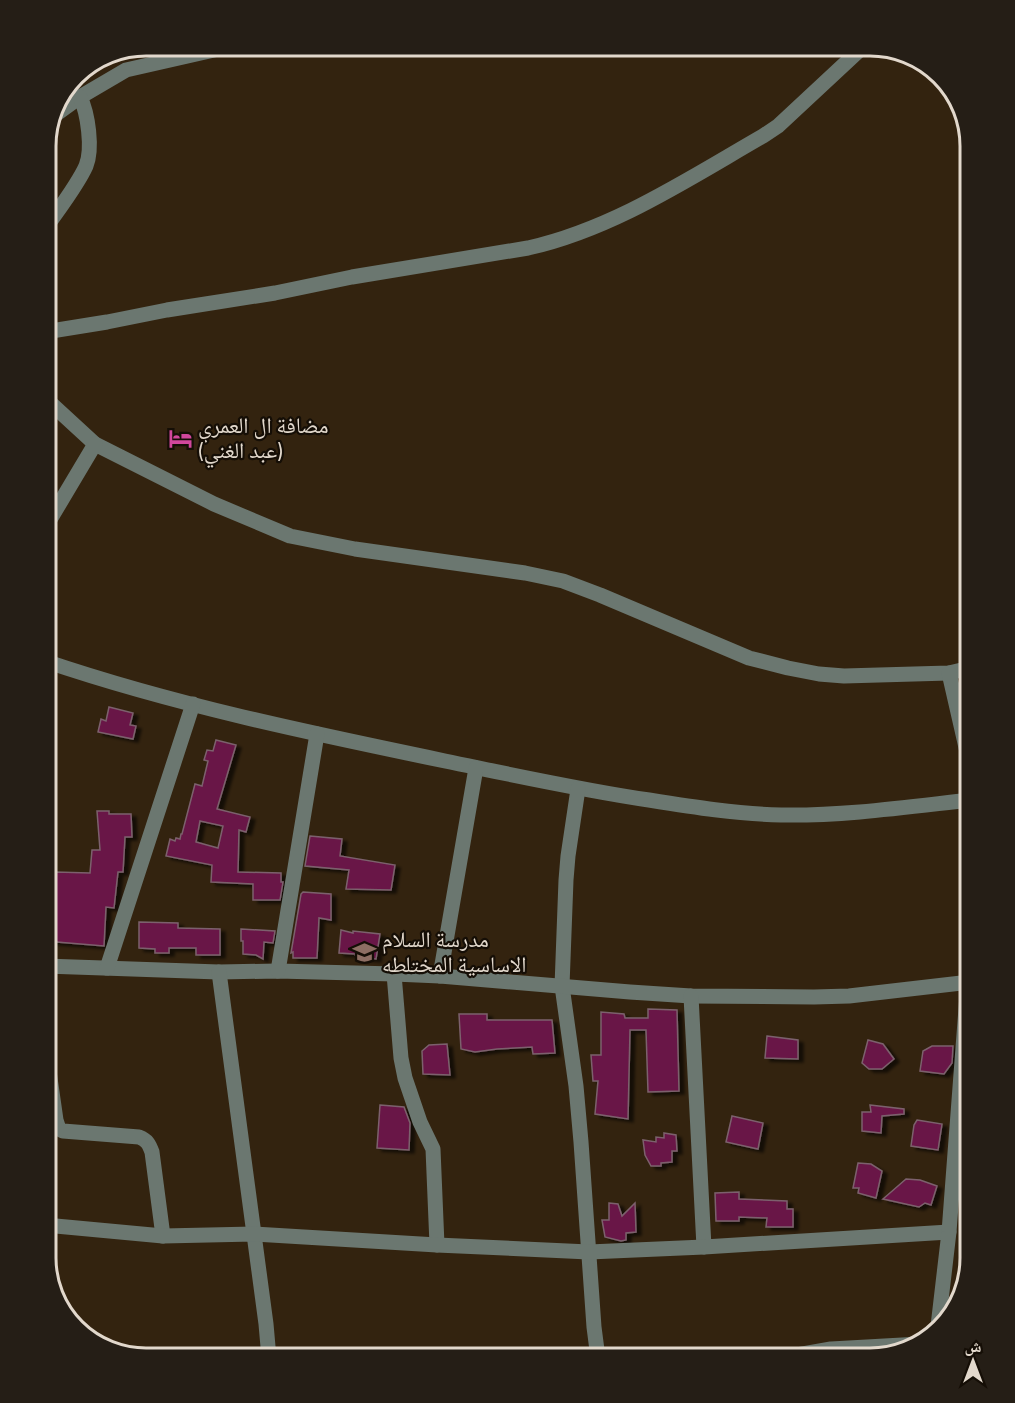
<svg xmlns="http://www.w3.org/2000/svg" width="1015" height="1403" viewBox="0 0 1015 1403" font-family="'Titillium Web','Noto Naskh Arabic',sans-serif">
  <defs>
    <filter id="shadow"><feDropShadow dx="5" dy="3" stdDeviation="1.5" flood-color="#0009"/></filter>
  </defs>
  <rect width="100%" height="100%" fill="#33230f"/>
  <g fill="#691646" stroke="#7c616d" stroke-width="1.5" fill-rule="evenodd" filter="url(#shadow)">
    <path d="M109,707L133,713L130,725L136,726L133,739L98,732L101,719L106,721Z"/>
    <path d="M216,740L236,745L217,809L250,817L246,832L239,830L238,872L281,873V882H283L280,900H253V884L211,882L212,865L166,856L170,839L175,841L176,838L180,839L181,834H182L195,784L202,786L208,761L204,760L207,750L213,751ZM200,821L223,826L218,848L196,842Z"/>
    <path d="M97,811H109V814H131L132,837H125L123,872H118L114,908L106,907L104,946L45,941V915H54L55,872L90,873L92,850H100Z"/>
    <path d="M310,836L342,839L340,856L395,865L391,890L346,889L349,870L305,866Z"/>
    <path d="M303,892L331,894V920L319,918L317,958H293V952L291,953L301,894Z"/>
    <path d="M139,922L178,923V928L220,929V955H196V948H169V953H155V949L139,948Z"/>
    <path d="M241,929L275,931L273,943L264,942L263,959L256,955L243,954V941H241Z"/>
    <path d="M341,930L353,933V931L380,934L376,959L356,957L355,954L339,953Z"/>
    <path d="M648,1009L677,1010L679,1091L648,1092L646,1030H630L628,1119L595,1114L598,1081H593L591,1055H601V1012L624,1014L625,1018H648Z"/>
    <path d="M459,1014H487V1020H552L555,1053L533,1054L532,1047L497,1049L475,1052L461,1049Z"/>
    <path d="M767,1036L798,1040V1059L765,1058Z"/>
    <path d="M868,1040L883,1044L894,1059L882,1069H869L862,1063Z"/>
    <path d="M447,1044L450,1075L423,1074L422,1051L429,1045Z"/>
    <path d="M932,1046H953L952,1063L944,1074L920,1071L923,1051Z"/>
    <path d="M380,1105L404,1107L410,1123L409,1150L377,1148Z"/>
    <path d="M870,1105L904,1109V1114L882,1116L881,1133L862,1131V1112H871Z"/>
    <path d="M732,1116L763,1123L758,1149L726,1142Z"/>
    <path d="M917,1120L942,1124L938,1150L911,1146L914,1125Z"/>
    <path d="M664,1133L676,1135L677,1151H672V1162L661,1163V1166H651L645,1155L643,1140L656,1142V1137L664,1138Z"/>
    <path d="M858,1163L871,1164L882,1171L876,1198L858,1193L859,1188H853Z"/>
    <path d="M906,1179L920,1180L937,1186L931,1205L925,1203L919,1207L883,1199Z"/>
    <path d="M739,1192V1199L787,1201V1209H793V1227H766L767,1218L739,1217V1221H716L715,1193Z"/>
    <path d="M609,1203L618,1204L622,1216L635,1203L636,1232L626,1233V1240L621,1241L605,1237L602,1220H609Z"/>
  </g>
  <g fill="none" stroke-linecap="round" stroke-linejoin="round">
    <g stroke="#6b7770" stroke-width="15">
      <path d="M51,118L80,97L126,70L236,45"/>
      <path d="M45,229C58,210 77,186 86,166C93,149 88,113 80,97"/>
      <path d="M45,332L107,322L167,310L275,293L352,277L528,248C613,229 688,179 763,136L778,126L865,45"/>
      <path d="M45,398L95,444L214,504L290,536L355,549L525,573L563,581L600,595L749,658L788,668L819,674L844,676L949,673L970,668"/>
      <path d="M45,528L95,444"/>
      <path d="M45,661C175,705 310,733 445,761C513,775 581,790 649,800C693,807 737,814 781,815C844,816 907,807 970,800"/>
      <path d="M949,673L970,765"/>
      <path d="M578,789L568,856L566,880L562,986L576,1086L581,1142L594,1327L598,1358"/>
      <path d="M45,966L219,972L278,971L394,974L440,976L630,992L691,996L814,997L849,996L970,982"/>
      <path d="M107,968L193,704"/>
      <path d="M278,971L317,734"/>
      <path d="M219,972L266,1324L269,1358"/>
      <path d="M394,974L401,1058L405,1078L420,1122L433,1149L437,1245"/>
      <path d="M440,976L476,768"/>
      <path d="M691,996L704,1247"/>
      <path d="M45,1043L56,1120L59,1129L63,1131L139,1137C147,1140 149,1144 152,1152L163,1236"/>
      <path d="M45,1225L163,1236L254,1234L437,1245L589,1252L704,1247L949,1232"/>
      <path d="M938,1326L949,1232L968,982"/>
      <path d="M780,1358L831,1349L920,1344"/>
    </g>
  </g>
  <defs>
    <symbol id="hotel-bare" viewBox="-9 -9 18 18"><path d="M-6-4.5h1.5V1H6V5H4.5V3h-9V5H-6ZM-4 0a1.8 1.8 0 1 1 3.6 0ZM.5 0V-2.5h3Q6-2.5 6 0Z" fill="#d1479c" stroke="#150e06" stroke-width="2.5" paint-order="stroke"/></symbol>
    <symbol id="school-bare" viewBox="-9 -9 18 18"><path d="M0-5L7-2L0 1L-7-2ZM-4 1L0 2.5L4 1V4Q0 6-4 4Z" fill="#8d6e63" stroke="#150e06" stroke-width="2.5" paint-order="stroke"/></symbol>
  </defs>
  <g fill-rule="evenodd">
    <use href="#hotel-bare" x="164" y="422" width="33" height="33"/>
    <use href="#school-bare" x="348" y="936" width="33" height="33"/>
  </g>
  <g text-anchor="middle" stroke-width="4.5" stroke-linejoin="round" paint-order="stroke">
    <g font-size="22" fill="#e2d8cc" stroke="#150e06" text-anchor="start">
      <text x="198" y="433">مضافة ال العمري<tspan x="198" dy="25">(عبد الغني)</tspan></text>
      <text x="382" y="947">مدرسة السلام<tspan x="382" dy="25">الاساسية المختلطه</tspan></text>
    </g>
  </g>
  <path d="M0 0H1015V1403H0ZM146 56H870A90 90 0 0 1 960 146V1258A90 90 0 0 1 870 1348H146A90 90 0 0 1 56 1258V146A90 90 0 0 1 146 56Z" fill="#251e16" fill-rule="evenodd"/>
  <path fill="none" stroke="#e2d8cc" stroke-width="3" d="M146 56H870A90 90 0 0 1 960 146V1258A90 90 0 0 1 870 1348H146A90 90 0 0 1 56 1258V146A90 90 0 0 1 146 56Z"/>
  <g transform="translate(973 1361)" stroke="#150e06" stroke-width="4.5" paint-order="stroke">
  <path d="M0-4.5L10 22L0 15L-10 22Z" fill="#e2d8cc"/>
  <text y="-9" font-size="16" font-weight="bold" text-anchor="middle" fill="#e2d8cc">ش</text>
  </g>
</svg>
